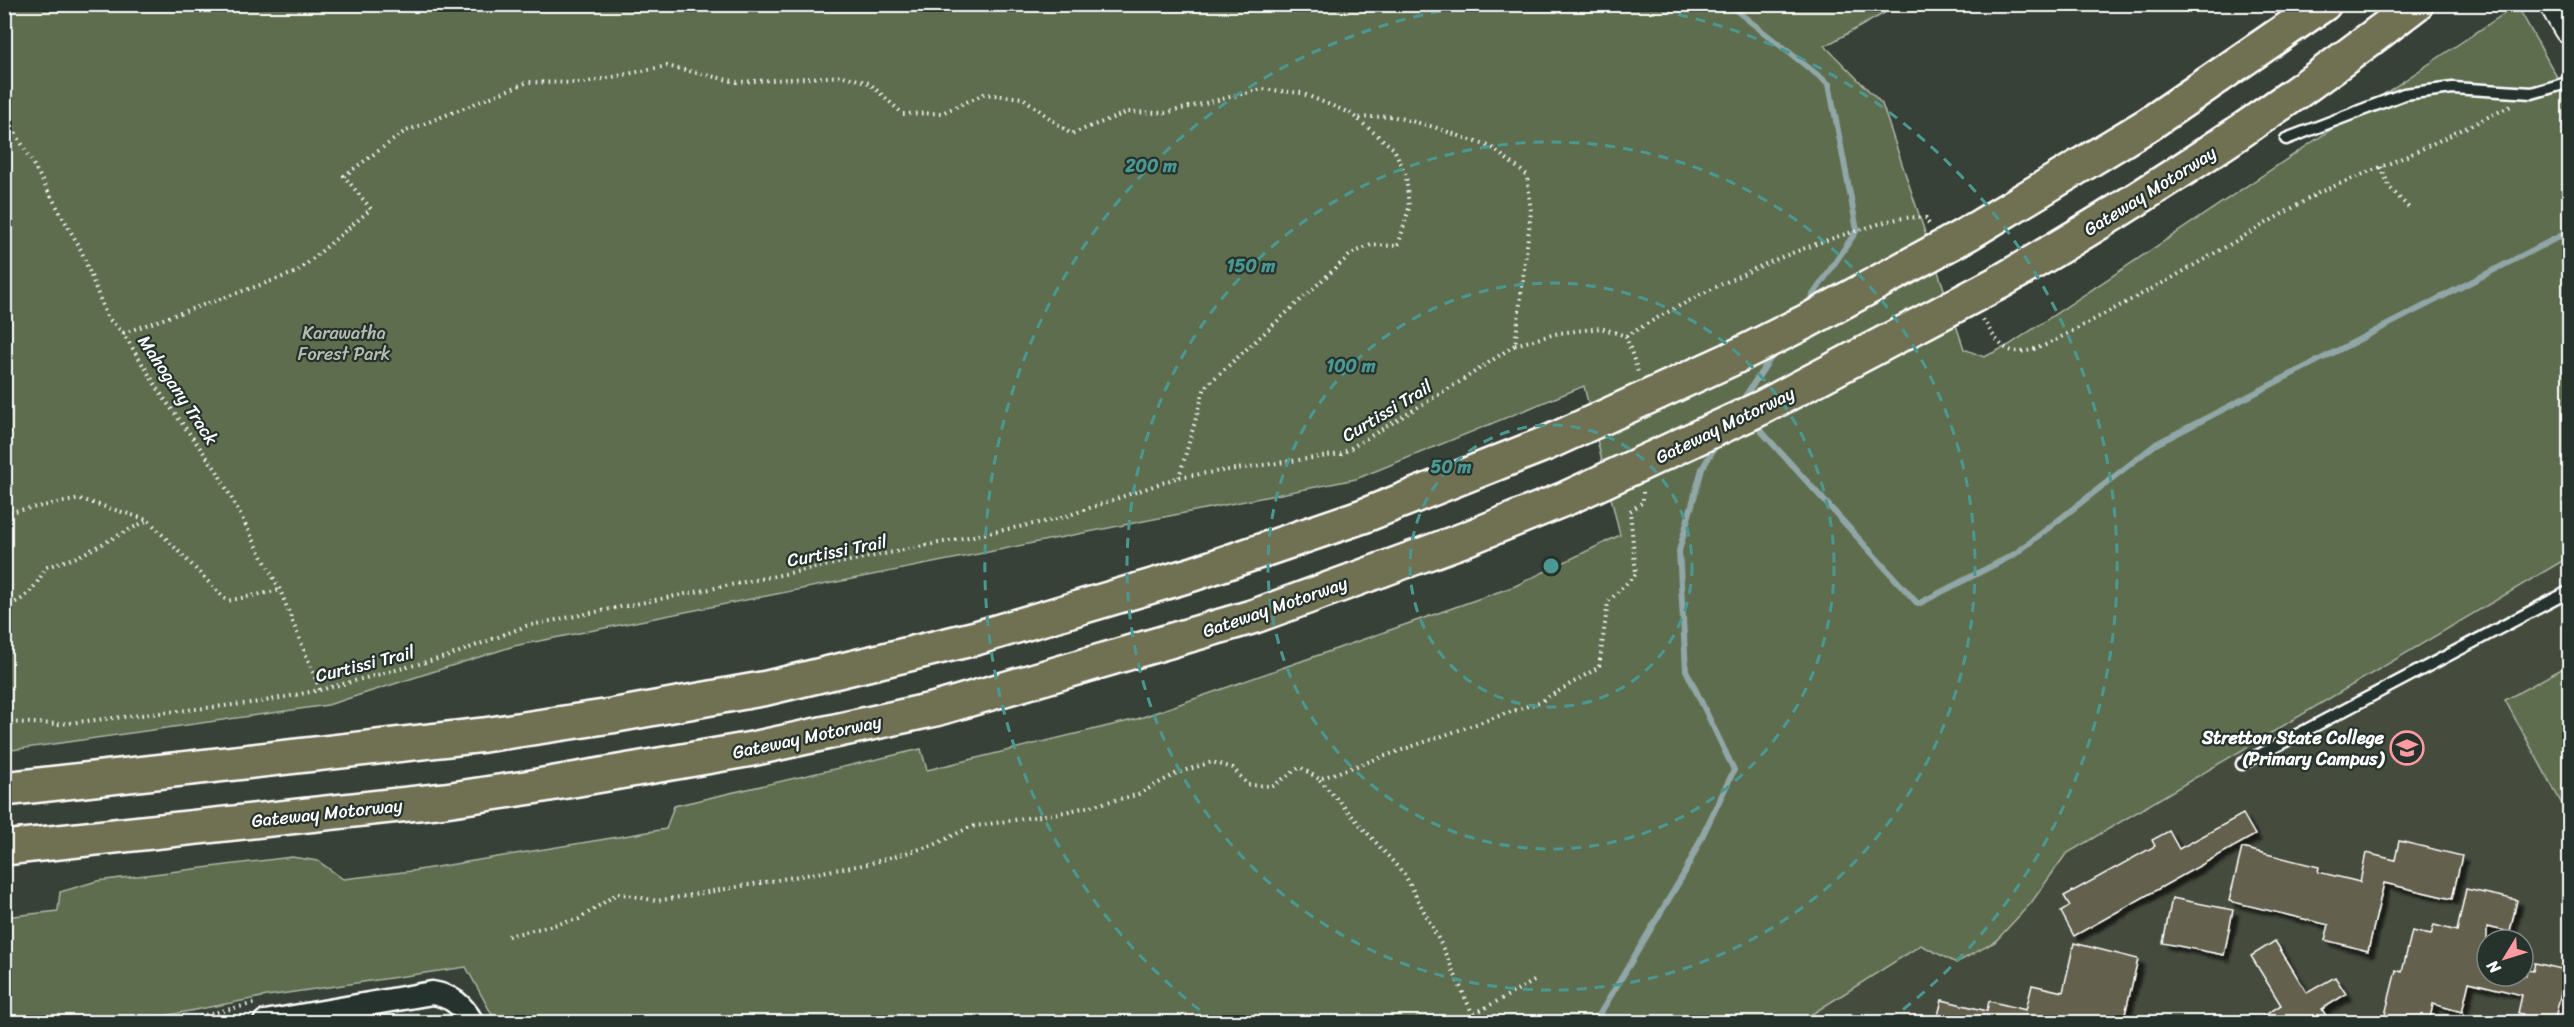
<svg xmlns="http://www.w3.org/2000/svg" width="2574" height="1027" viewBox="0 0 2574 1027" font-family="Sriracha,sans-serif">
  <defs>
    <filter id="shadow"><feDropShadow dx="5.5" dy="5.5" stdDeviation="1.5" flood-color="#0009"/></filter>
  </defs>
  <rect width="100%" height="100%" fill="#384137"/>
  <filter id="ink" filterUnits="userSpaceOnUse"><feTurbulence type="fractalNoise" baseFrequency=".0167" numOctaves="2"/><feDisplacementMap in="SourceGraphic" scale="12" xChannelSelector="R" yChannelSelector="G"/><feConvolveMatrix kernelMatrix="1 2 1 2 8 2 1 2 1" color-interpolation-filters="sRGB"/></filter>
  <g filter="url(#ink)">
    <path fill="#454b3e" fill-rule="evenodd" d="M2569,557V1022H1780ZM2487,940H2523V976H2487Z"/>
    <g fill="#5e6d4f" stroke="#aeb6a7" stroke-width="1.5">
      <path d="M5,5H1899L1825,46L1882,104L1964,349L1984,357L2009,345L2517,5L2569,99V557L2066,854L2031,903L1995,942L1956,963L1921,945L1804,1019L1803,1022H496L466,967L267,996L133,1022H5L4,917L58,911L60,892L97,881L292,857L318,861L343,879L412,871L666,829L674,806L921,749L927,770L1137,719L1515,586L1620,535L1584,386L1356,479L514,646L328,705L5,751Z"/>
      <path d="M2569,665V817L2505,700Z"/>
    </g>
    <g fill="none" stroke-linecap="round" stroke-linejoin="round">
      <g stroke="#91a7a7" stroke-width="6">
        <path d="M1728,4L1829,84L1857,230L1805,307"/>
        <path d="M1740,404L1776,350"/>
        <path d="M1753,422L1918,604L2015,554L2156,444L2570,231"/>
        <path d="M1595,1022L1685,872L1734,770L1686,670L1679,551L1702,469L1718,442"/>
      </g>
    </g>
    <g fill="#63614d" stroke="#fff" stroke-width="1.5" filter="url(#shadow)">
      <path d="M2243,814L2255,835L2074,936L2061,912L2070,906L2064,896L2155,846L2152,840L2169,831L2179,849Z"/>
      <path d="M2399,841L2462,856L2452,899L2384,883L2368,951L2325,940L2329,925L2229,901L2242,848L2319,867L2318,872L2360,882L2366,853L2395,860Z"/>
      <path d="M2466,889L2517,900L2510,932L2487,927V976H2526L2527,970L2533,971L2535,963L2566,970L2554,1023H2521L2523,1014L2518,1013L2522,995L2469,982L2462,1012L2433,1004L2429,1023H2383L2396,970L2402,972L2412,931L2431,935L2434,925L2457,931Z"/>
      <path d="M2172,898L2233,910L2224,955L2163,943Z"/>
      <path d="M2275,941L2307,993L2335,977L2346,994L2322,1009L2330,1023H2253L2281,1005L2251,956Z"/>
      <path d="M2074,943L2138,959L2123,1023H1936L1942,1000L1987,1011L1989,1001L2026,1010L2032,985L2063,992Z"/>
    </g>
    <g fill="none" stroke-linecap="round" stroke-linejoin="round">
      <defs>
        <g id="lane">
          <path d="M2286,139L2404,94L2453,88L2532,93L2570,82"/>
          <path d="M2242,764L2570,591"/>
        </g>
        <path id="street" d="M265,1022L432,993C452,996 462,1005 472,1022"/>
        <path id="secondary" d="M2556,4L2570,28"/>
        <g id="highway">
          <path d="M1969,233L2149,124L2324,4"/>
          <path d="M1998,283C2145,198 2281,109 2416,4"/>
          <path d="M4,789L484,735L611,716L767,688L976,638L1193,574L1363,516L1545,444"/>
          <path d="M4,848L445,800L532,787L752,749L936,709L1255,616L1463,540L1567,498"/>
        </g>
      </defs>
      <use href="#lane" stroke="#fff" stroke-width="15"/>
      <use href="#street" stroke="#fff" stroke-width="27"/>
      <use href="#secondary" stroke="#fff" stroke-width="36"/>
      <use href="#highway" stroke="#fff" stroke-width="38"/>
      <g stroke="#fff" stroke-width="4" stroke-dasharray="1.5 4.5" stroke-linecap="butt">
        <path d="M4,112L81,250L107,317L123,333L165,400L217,471L280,590L320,690"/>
        <path d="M2381,167L2390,188L2411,210"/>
        <path d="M1983,319C2003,353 2011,359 2048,344L2172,278L2320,192L2407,156L2511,106"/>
        <path d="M123,333L297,272L371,209L344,176L404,132L528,82L583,83L667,66L737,82L844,76L869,83L903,114L942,113L984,94L1023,98L1071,134L1128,112L1165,113L1262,89L1301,93L1350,113L1394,149L1406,175L1409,208L1398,246L1371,245L1351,254L1205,387L1179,477"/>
        <path d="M1626,336C1699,293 1777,254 1859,230C1883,223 1900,215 1926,218L1930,226"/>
        <path d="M1515,345L1559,333L1601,328L1626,336L1639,375"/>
        <path d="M4,513L80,499L148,520L227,601L280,590"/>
        <path d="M4,606C27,601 36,586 46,567L77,557L148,520"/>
        <path d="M4,722L59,724L260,702L320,690L449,656L526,626L1058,519L1179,477L1341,454L1461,381L1515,345L1531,212L1527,175L1491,147L1434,127L1392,116L1355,118"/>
        <path d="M508,936L579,919L618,893L657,901L868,864L934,845L970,827L1065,812L1137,795L1177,773L1212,762L1233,768L1248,785L1273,786L1300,767L1319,779"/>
        <path d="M1473,1015L1441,944L1405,875L1319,779L1542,701L1599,667L1608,602L1636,574L1630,511L1643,502V490"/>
        <path d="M176,1022L256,1003"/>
        <path d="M1459,1022L1536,980"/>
      </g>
      <use href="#lane" stroke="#26332d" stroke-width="10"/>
      <use href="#street" stroke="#26332d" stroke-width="22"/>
      <use href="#secondary" stroke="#26332d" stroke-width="32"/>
      <use href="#highway" stroke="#706f52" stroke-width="33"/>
      <defs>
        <g id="highway-bridge">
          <path d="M1545,444L1729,360L1807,321L1969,233"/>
          <path d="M1567,498L1761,408L1998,283"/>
        </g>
      </defs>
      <use href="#highway-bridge" stroke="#fff" stroke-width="38" stroke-linecap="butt"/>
      <use href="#highway-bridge" stroke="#706f52" stroke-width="33"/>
    </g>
  </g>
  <g fill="none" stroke="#4b9892" stroke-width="3" stroke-dasharray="10 8">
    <circle cx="1551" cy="566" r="141"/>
    <circle cx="1551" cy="566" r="283"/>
    <circle cx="1551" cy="566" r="424"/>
    <path d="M1214 1021A566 566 0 0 1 1477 5M1625 5A566 566 0 0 1 1888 1021"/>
  </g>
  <defs>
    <symbol id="school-ring" viewBox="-11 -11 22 22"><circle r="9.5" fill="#26332d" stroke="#ff9aa2" stroke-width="1.5"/><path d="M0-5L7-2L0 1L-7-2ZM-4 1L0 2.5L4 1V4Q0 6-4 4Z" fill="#ff9aa2"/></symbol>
  </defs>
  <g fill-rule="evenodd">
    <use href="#school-ring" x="2388" y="729" width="38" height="38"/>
  </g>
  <g text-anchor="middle" stroke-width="4.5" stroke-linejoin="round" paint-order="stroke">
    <g font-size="18" fill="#fff" stroke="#26332d">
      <text transform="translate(2150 191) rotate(-32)" y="6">Gateway Motorway</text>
      <text transform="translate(178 390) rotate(56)" y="6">Mahogany Track</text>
      <text transform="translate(1387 411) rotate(-31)" y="6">Curtissi Trail</text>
      <text transform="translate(1725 425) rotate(-26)" y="6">Gateway Motorway</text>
      <text transform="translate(837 551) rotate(-11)" y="6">Curtissi Trail</text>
      <text transform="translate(1275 607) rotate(-19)" y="6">Gateway Motorway</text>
      <text transform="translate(365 664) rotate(-14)" y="6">Curtissi Trail</text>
      <text transform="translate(807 737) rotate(-12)" y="6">Gateway Motorway</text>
      <text transform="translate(327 813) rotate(-6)" y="6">Gateway Motorway</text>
    </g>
    <g font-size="18" fill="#b7bdb0" stroke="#26332d">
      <text x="344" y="339">Karawatha<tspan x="344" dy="21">Forest Park</tspan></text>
    </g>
    <g font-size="18" font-weight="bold" fill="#fff" stroke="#26332d" text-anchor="end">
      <text x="2384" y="744">Stretton State College<tspan x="2384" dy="21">(Primary Campus)</tspan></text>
    </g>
  </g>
  <circle cx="1551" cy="566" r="9" fill="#4b9892" stroke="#26332d" stroke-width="3"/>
  <g font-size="18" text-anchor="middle" font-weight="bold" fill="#4b9892" stroke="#26332d" stroke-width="4.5" stroke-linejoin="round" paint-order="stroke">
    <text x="1151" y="172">200 m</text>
    <text x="1251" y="272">150 m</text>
    <text x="1351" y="372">100 m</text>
    <text x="1451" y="473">50 m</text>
  </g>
  <rect width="2574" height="1027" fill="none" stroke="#26332d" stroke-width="24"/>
  <rect x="12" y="12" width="2550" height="1003" fill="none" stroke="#fff" stroke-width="2" filter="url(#ink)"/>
  <g transform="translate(2505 958) rotate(232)"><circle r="28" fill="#26332d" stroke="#7d8581" stroke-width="1.5"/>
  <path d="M0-4.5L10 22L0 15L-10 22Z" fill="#ff9aa2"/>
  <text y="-9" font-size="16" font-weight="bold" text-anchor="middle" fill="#ffffff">N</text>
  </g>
</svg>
